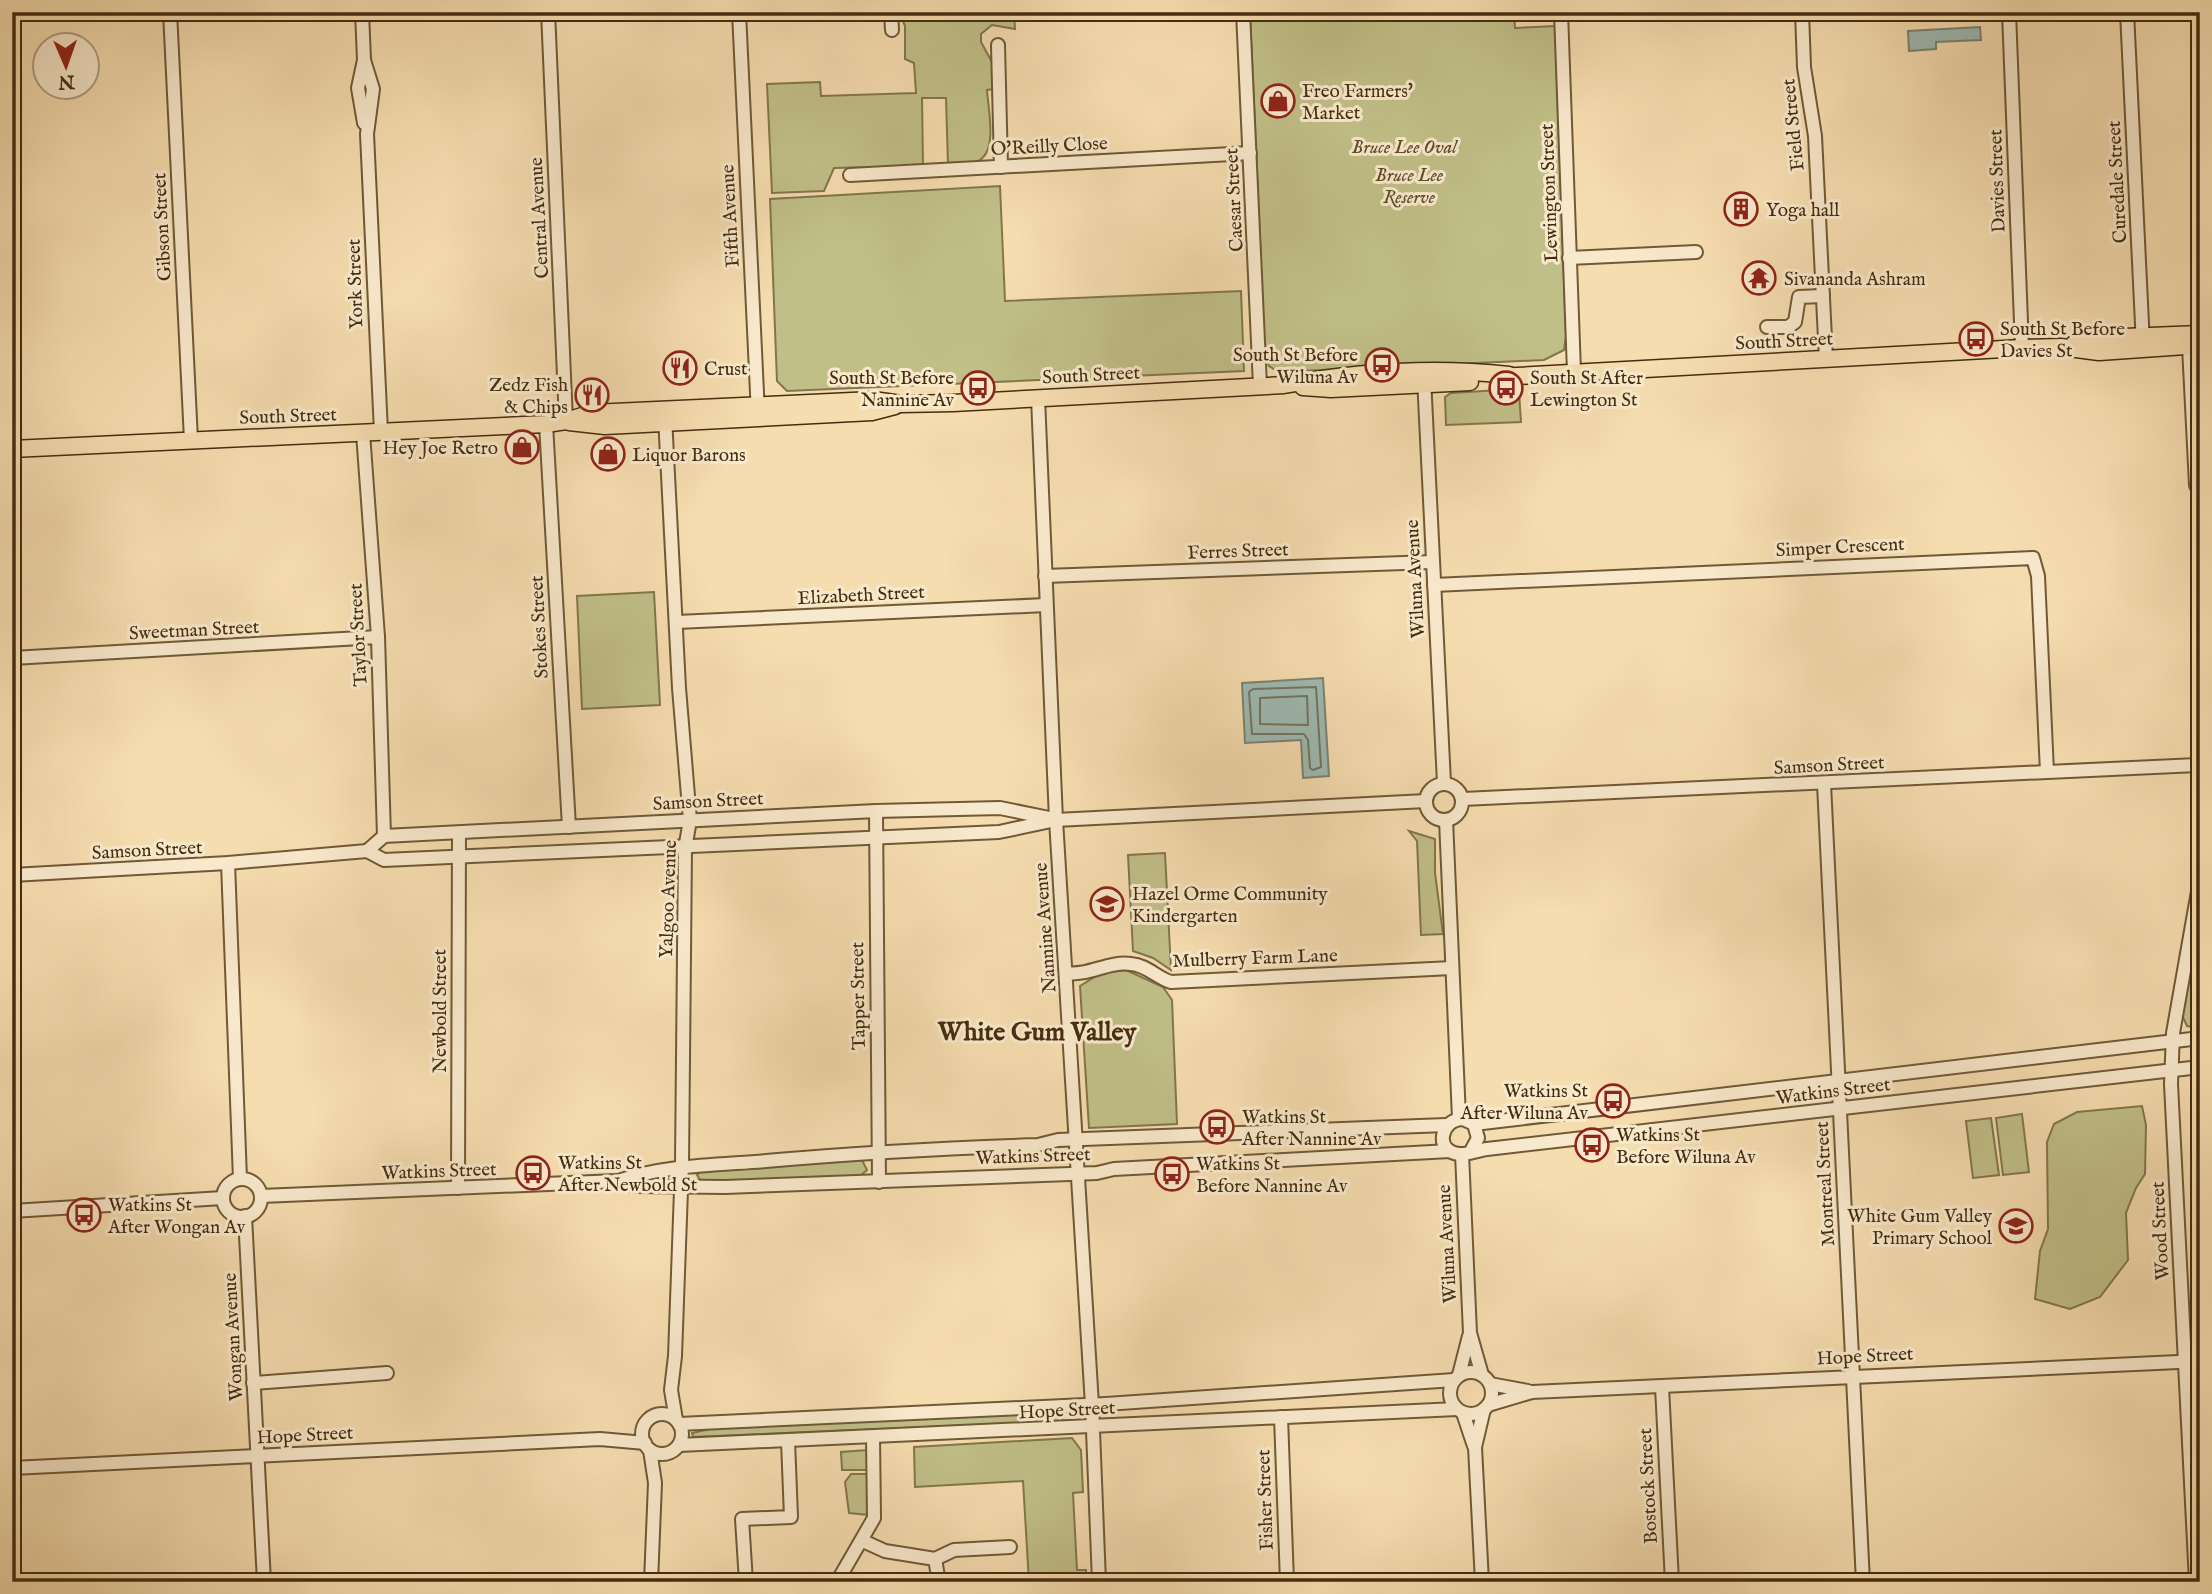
<svg xmlns="http://www.w3.org/2000/svg" width="2212" height="1594" viewBox="0 0 2212 1594" font-family="'IM FELL English',serif">
  <rect width="100%" height="100%" fill="#f6ddb0"/>
  <filter id="stains"><feTurbulence type="fractalNoise" baseFrequency=".00286" numOctaves="4"/><feColorMatrix values="0 0 0 0 .2 0 0 0 0 .09 0 0 0 0 .02 0 0 0 .5 -.17"/></filter>
  <radialGradient id="worn" r=".72"><stop offset=".6" stop-color="#630" stop-opacity="0"/><stop offset="1" stop-color="#630" stop-opacity=".3"/></radialGradient>
  <g fill="#c1bf88" stroke="#82764c" stroke-width="2">
    <path d="M899,12H1014L1015,29L992,25L981,34V42L992,62L995,89L987,90C988,109 999,154 976,162C968,165 956,164 948,165L946,98H922L923,166L834,168L824,191L772,193L767,84L820,82L821,96L916,93L914,63L905,59V26Z"/>
    <path d="M1250,12H1514L1515,28L1555,26L1566,336L1564,350L1544,360L1278,372L1269,366L1265,355Z"/>
    <path d="M1000,186L1005,301L1241,291L1244,371L787,391L777,381L770,199Z"/>
    <path d="M1500,390L1519,392L1521,422L1446,425L1445,397L1451,393Z"/>
    <path d="M654,592L660,705L582,709L577,596Z"/>
    <path d="M1409,831L1435,839V873L1443,934L1421,935L1417,841Z"/>
    <path d="M1165,853L1171,970L1153,958L1133,951L1128,855Z"/>
    <path d="M2200,920V1028L2187,1026L2182,1015Z"/>
    <path d="M1126,970L1163,987L1172,1000L1177,1124L1089,1128L1080,986L1101,973Z"/>
    <path d="M2142,1106L2146,1125L2145,1174L2136,1188L2126,1213L2128,1260L2100,1297L2070,1309L2035,1299L2040,1251L2048,1229L2047,1142L2054,1124L2077,1112Z"/>
    <path d="M2022,1114L2029,1172L2003,1175L1996,1118Z"/>
    <path d="M1991,1118L1999,1175L1973,1178L1966,1121Z"/>
    <path d="M862,1160L867,1170L859,1177L701,1181L697,1175L700,1172L768,1163Z"/>
    <path d="M1063,1409L1062,1421L693,1437L692,1433L743,1422Z"/>
    <path d="M1072,1438L1081,1450L1083,1492L1073,1493L1077,1570H1086L1087,1582H1029L1023,1481L915,1487L914,1447Z"/>
    <path d="M867,1450L869,1470H842L841,1452Z"/>
    <path d="M851,1474H867L869,1477L868,1515L849,1513L845,1482Z"/>
  </g>
  <g fill="#9ebab2" stroke="#7a8271" stroke-width="2">
    <path d="M1980,27L1981,40L1936,42V49L1909,51L1908,31Z"/>
    <path d="M1323,678L1329,776L1303,778L1301,740L1245,743L1242,683Z"/>
  </g>
  <g fill="none" stroke-linecap="round" stroke-linejoin="round">
    <g stroke="#717460" stroke-width="2">
      <path d="M1316,687L1321,767L1313,770L1310,768L1308,740L1304,734H1252L1249,692L1253,689Z"/>
      <path d="M1307,696L1308,725L1260,724V698Z"/>
    </g>
    <defs>
      <g id="minor">
        <path d="M170,12L191,440"/>
        <path d="M362,12L364,60L358,88L364,123"/>
        <path d="M548,12L566,421"/>
        <path d="M739,12L758,414"/>
        <path d="M891,12L892,30"/>
        <path d="M1243,12L1260,386"/>
        <path d="M1561,12L1574,372"/>
        <path d="M1802,12L1804,67L1815,136L1826,359"/>
        <path d="M2009,12L2022,348"/>
        <path d="M2127,12L2143,345"/>
        <path d="M998,45L1001,167"/>
        <path d="M364,60L373,89L367,134L381,432"/>
        <path d="M850,175L1250,153"/>
        <path d="M1569,258L1696,252"/>
        <path d="M1767,327H1788L1795,322L1799,297L1823,296"/>
        <path d="M2189,346L2196,485L2200,494"/>
        <path d="M1424,378L1444,783"/>
        <path d="M1038,398L1056,820L1092,1405L1099,1582"/>
        <path d="M665,417L679,688L690,820L685,849L682,1163L675,1356L671,1390L676,1420"/>
        <path d="M546,424L569,827"/>
        <path d="M363,433L378,637L384,836"/>
        <path d="M2200,511V527"/>
        <path d="M1045,576L1432,562"/>
        <path d="M1434,585L2033,558L2038,576L2047,772"/>
        <path d="M677,622L1046,605"/>
        <path d="M12,658L378,637"/>
        <circle cx="1444" cy="802" r="18"/>
        <path d="M1824,784L1863,1582"/>
        <path d="M1463,799L2197,765"/>
        <path d="M876,811L879,1182"/>
        <path d="M1446,820L1459,1118"/>
        <path d="M367,851L384,836L876,811L1000,808L1049,818"/>
        <path d="M228,863L240,1179"/>
        <path d="M12,875L228,863L367,851L384,860L999,832L1056,820L1426,801"/>
        <path d="M1066,973C1090,976 1107,961 1131,964C1147,965 1157,978 1171,982L1452,968"/>
        <path d="M1474,1124L2200,1038"/>
        <path d="M1471,1151L1478,1138L1474,1124L1463,1119C1440,1119 1434,1152 1459,1154C1467,1155 1478,1150 1487,1149L2200,1067"/>
        <path d="M1462,1154L1470,1333L1482,1375"/>
        <circle cx="242" cy="1198" r="19"/>
        <path d="M618,1181L637,1186L725,1187L1097,1173L1114,1169L1450,1151"/>
        <path d="M458,1188L459,833"/>
        <path d="M261,1196L618,1181C665,1165 717,1165 766,1161C856,1153 947,1148 1038,1145L1058,1140L1446,1125"/>
        <path d="M12,1211L223,1198"/>
        <path d="M245,1216L264,1582"/>
        <circle cx="1471" cy="1393" r="21"/>
        <path d="M1459,1375L1469,1336"/>
        <path d="M253,1383L387,1373"/>
        <path d="M1490,1384L1528,1391"/>
        <path d="M1662,1387L1672,1582"/>
        <path d="M1488,1405L1532,1392L2200,1361"/>
        <path d="M1463,1413L1474,1446"/>
        <circle cx="662" cy="1434" r="20"/>
        <path d="M1281,1417L1287,1582"/>
        <path d="M679,1424L1106,1404L1454,1380"/>
        <path d="M679,1445L1457,1409"/>
        <path d="M650,1450L655,1483L651,1582"/>
        <path d="M12,1468L600,1439L645,1443"/>
        <path d="M863,1541L885,1551L935,1559L939,1582"/>
        <path d="M935,1559L954,1550L1010,1547"/>
        <path d="M746,1582L742,1519L791,1517L788,1441"/>
        <path d="M837,1582L874,1518L873,1437"/>
        <path d="M1482,1582L1475,1447L1484,1409"/>
        <path d="M2196,1582L2171,1084L2173,1033L2200,880"/>
      </g>
      <g id="major">
        <path d="M2074,344L2099,338L2200,334"/>
        <path d="M1499,377L2022,348L2061,347L2099,352L2200,345"/>
        <path d="M1303,387L1331,389L1470,382"/>
        <path d="M569,422L605,426L872,412L895,406"/>
        <path d="M12,449L546,424L566,421L592,413L873,400L901,404L953,403L1284,385C1356,372 1436,367 1509,375"/>
      </g>
    </defs>
    <use href="#minor" stroke="#705937" stroke-width="16"/>
    <use href="#major" stroke="#442d0f" stroke-width="19"/>
    <use href="#minor" stroke="#f9e9cc" stroke-width="12"/>
    <use href="#major" stroke="#f6ddb0" stroke-width="16"/>
  </g>
  <defs>
    <symbol id="shop-ring" viewBox="-11 -11 22 22"><circle r="9.5" fill="#f9e9cc" stroke="#8f2418" stroke-width="1.5"/><path d="M-5-2.5h2.3a2.7 3.5 0 0 1 5.4 0H5L5.5 6h-11ZM-1.5-2.5h3a1.5 2.3 0 0 0-3 0Z" fill="#8f2418"/></symbol>
    <symbol id="building-ring" viewBox="-11 -11 22 22"><circle r="9.5" fill="#f9e9cc" stroke="#8f2418" stroke-width="1.5"/><path d="M-4-6H4V6H1V3H-1V6H-4ZM-2.5-4.3h1.7v1.8h-1.7ZM.8-4.3h1.7v1.8H.8ZM-2.5-1h1.7V.8h-1.7ZM.8-1h1.7V.8H.8Z" fill="#8f2418"/></symbol>
    <symbol id="temple-ring" viewBox="-11 -11 22 22"><circle r="9.5" fill="#f9e9cc" stroke="#8f2418" stroke-width="1.5"/><path d="M0-6L5-2H3V0L6.5 2.5H4V6H1.5V3h-3V6H-4V2.5H-6.5L-3 0V-2H-5Z" fill="#8f2418"/></symbol>
    <symbol id="bus-ring" viewBox="-11 -11 22 22"><circle r="9.5" fill="#f9e9cc" stroke="#8f2418" stroke-width="1.5"/><path d="M-5-6H5V4H4V6H2V4H-2V6H-4V4H-5ZM-3.5-4V0h7V-4ZM-3.5 1.2v1.5H-2V1.2ZM2 1.2v1.5H3.5V1.2Z" fill="#8f2418"/></symbol>
    <symbol id="restaurant-ring" viewBox="-11 -11 22 22"><circle r="9.5" fill="#f9e9cc" stroke="#8f2418" stroke-width="1.5"/><path d="M-5-6h1v4h1v-4h1v4h1v-4h1v5L-1.5 .5V6h-2V.5L-5-1ZM5-6V6H3V1.5H1.5Q1.5-4 5-6Z" fill="#8f2418"/></symbol>
    <symbol id="school-ring" viewBox="-11 -11 22 22"><circle r="9.5" fill="#f9e9cc" stroke="#8f2418" stroke-width="1.5"/><path d="M0-5L7-2L0 1L-7-2ZM-4 1L0 2.5L4 1V4Q0 6-4 4Z" fill="#8f2418"/></symbol>
  </defs>
  <g fill-rule="evenodd">
    <use href="#shop-ring" x="1259" y="82" width="38" height="38"/>
    <use href="#building-ring" x="1722" y="190" width="38" height="38"/>
    <use href="#temple-ring" x="1740" y="259" width="38" height="38"/>
    <use href="#bus-ring" x="1957" y="320" width="38" height="38"/>
    <use href="#bus-ring" x="1363" y="346" width="38" height="38"/>
    <use href="#restaurant-ring" x="661" y="349" width="38" height="38"/>
    <use href="#bus-ring" x="959" y="369" width="38" height="38"/>
    <use href="#bus-ring" x="1487" y="369" width="38" height="38"/>
    <use href="#restaurant-ring" x="573" y="376" width="38" height="38"/>
    <use href="#shop-ring" x="503" y="428" width="38" height="38"/>
    <use href="#shop-ring" x="589" y="435" width="38" height="38"/>
    <use href="#school-ring" x="1088" y="885" width="38" height="38"/>
    <use href="#bus-ring" x="1594" y="1082" width="38" height="38"/>
    <use href="#bus-ring" x="1198" y="1108" width="38" height="38"/>
    <use href="#bus-ring" x="1573" y="1126" width="38" height="38"/>
    <use href="#bus-ring" x="514" y="1154" width="38" height="38"/>
    <use href="#bus-ring" x="1153" y="1155" width="38" height="38"/>
    <use href="#bus-ring" x="65" y="1196" width="38" height="38"/>
    <use href="#school-ring" x="1997" y="1207" width="38" height="38"/>
  </g>
  <g text-anchor="middle" stroke-width="6" stroke-linejoin="round" paint-order="stroke">
    <g font-size="19" fill="#442d0f" stroke="#f9e9cc" text-anchor="start">
      <text x="1302" y="97">Freo Farmers'<tspan x="1302" dy="22">Market</tspan></text>
      <text x="1766" y="216">Yoga hall</text>
      <text x="1784" y="285">Sivananda Ashram</text>
      <text x="2000" y="335">South St Before<tspan x="2000" dy="22">Davies St</tspan></text>
      <text x="1358" y="361" text-anchor="end">South St Before<tspan x="1358" dy="22">Wiluna Av</tspan></text>
      <text x="704" y="375">Crust</text>
      <text x="954" y="384" text-anchor="end">South St Before<tspan x="954" dy="22">Nannine Av</tspan></text>
      <text x="1530" y="384">South St After<tspan x="1530" dy="22">Lewington St</tspan></text>
      <text x="568" y="391" text-anchor="end">Zedz Fish<tspan x="568" dy="22">&amp; Chips</tspan></text>
      <text x="498" y="454" text-anchor="end">Hey Joe Retro</text>
      <text x="632" y="461">Liquor Barons</text>
      <text x="1132" y="900">Hazel Orme Community<tspan x="1132" dy="22">Kindergarten</tspan></text>
      <text x="1588" y="1097" text-anchor="end">Watkins St<tspan x="1588" dy="22">After Wiluna Av</tspan></text>
      <text x="1242" y="1123">Watkins St<tspan x="1242" dy="22">After Nannine Av</tspan></text>
      <text x="1616" y="1141">Watkins St<tspan x="1616" dy="22">Before Wiluna Av</tspan></text>
      <text x="558" y="1169">Watkins St<tspan x="558" dy="22">After Newbold St</tspan></text>
      <text x="1196" y="1170">Watkins St<tspan x="1196" dy="22">Before Nannine Av</tspan></text>
      <text x="108" y="1211">Watkins St<tspan x="108" dy="22">After Wongan Av</tspan></text>
      <text x="1992" y="1222" text-anchor="end">White Gum Valley<tspan x="1992" dy="22">Primary School</tspan></text>
    </g>
    <g font-size="19" fill="#442d0f" stroke="#f9e9cc">
      <text transform="translate(1792 125) rotate(-96)" y="7">Field Street</text>
      <text transform="translate(1049 145) rotate(-3)" y="7">O'Reilly Close</text>
      <text transform="translate(1996 181) rotate(-92)" y="7">Davies Street</text>
      <text transform="translate(2116 182) rotate(-93)" y="7">Curedale Street</text>
      <text transform="translate(1548 193) rotate(-92)" y="7">Lewington Street</text>
      <text transform="translate(1233 200) rotate(-93)" y="7">Caesar Street</text>
      <text transform="translate(729 216) rotate(-93)" y="7">Fifth Avenue</text>
      <text transform="translate(538 218) rotate(-93)" y="7">Central Avenue</text>
      <text transform="translate(161 227) rotate(-93)" y="7">Gibson Street</text>
      <text transform="translate(354 284) rotate(-92)" y="7">York Street</text>
      <text transform="translate(1784 340) rotate(-3)" y="7">South Street</text>
      <text transform="translate(1091 374) rotate(-3)" y="7">South Street</text>
      <text transform="translate(288 415) rotate(-2)" y="7">South Street</text>
      <text transform="translate(1840 546) rotate(-3)" y="7">Simper Crescent</text>
      <text transform="translate(1238 550) rotate(-2)" y="7">Ferres Street</text>
      <text transform="translate(1414 579) rotate(-93)" y="7">Wiluna Avenue</text>
      <text transform="translate(861 594) rotate(-3)" y="7">Elizabeth Street</text>
      <text transform="translate(538 627) rotate(-93)" y="7">Stokes Street</text>
      <text transform="translate(194 629) rotate(-3)" y="7">Sweetman Street</text>
      <text transform="translate(357 635) rotate(-93)" y="7">Taylor Street</text>
      <text transform="translate(1829 764) rotate(-3)" y="7">Samson Street</text>
      <text transform="translate(708 800) rotate(-3)" y="7">Samson Street</text>
      <text transform="translate(147 849) rotate(-3)" y="7">Samson Street</text>
      <text transform="translate(667 899) rotate(-88)" y="7">Yalgoo Avenue</text>
      <text transform="translate(1044 928) rotate(-94)" y="7">Nannine Avenue</text>
      <text transform="translate(1255 957) rotate(-2)" y="7">Mulberry Farm Lane</text>
      <text transform="translate(857 996) rotate(-91)" y="7">Tapper Street</text>
      <text transform="translate(439 1011) rotate(-90)" y="7">Newbold Street</text>
      <text transform="translate(1833 1090) rotate(-7)" y="7">Watkins Street</text>
      <text transform="translate(1033 1155) rotate(-2)" y="7">Watkins Street</text>
      <text transform="translate(439 1170) rotate(-2)" y="7">Watkins Street</text>
      <text transform="translate(1824 1184) rotate(-93)" y="7">Montreal Street</text>
      <text transform="translate(2159 1231) rotate(-93)" y="7">Wood Street</text>
      <text transform="translate(1446 1244) rotate(-93)" y="7">Wiluna Avenue</text>
      <text transform="translate(232 1337) rotate(-93)" y="7">Wongan Avenue</text>
      <text transform="translate(1865 1355) rotate(-3)" y="7">Hope Street</text>
      <text transform="translate(1067 1409) rotate(-3)" y="7">Hope Street</text>
      <text transform="translate(305 1434) rotate(-3)" y="7">Hope Street</text>
      <text transform="translate(1647 1486) rotate(-93)" y="7">Bostock Street</text>
      <text transform="translate(1264 1500) rotate(-92)" y="7">Fisher Street</text>
    </g>
    <g font-size="19" font-style="italic" fill="#5d4a27" stroke="#f9e9cc">
      <text x="1404" y="153">Bruce Lee Oval</text>
      <text x="1409" y="181">Bruce Lee<tspan x="1409" dy="22">Reserve</tspan></text>
    </g>
    <g font-size="26" font-weight="bold" fill="#442d0f" stroke="#f9e9cc">
      <text x="1037" y="1040">White Gum Valley</text>
    </g>
  </g>
  <rect width="2212" height="1594" fill="none" stroke="#f6ddb0" stroke-width="42"/>
  <rect x="14" y="14" width="2184" height="1566" fill="none" stroke="#442d0f" stroke-width="3.5"/>
  <rect x="21" y="21" width="2170" height="1552" fill="none" stroke="#442d0f" stroke-width="2"/>
  <g transform="translate(66 66) rotate(178)"><circle r="33" fill="#f9e9cc" stroke="#b19e80" stroke-width="2"/>
  <path d="M0-5L12 26L0 18L-12 26Z" fill="#8f2418"/>
  <text y="-10" font-size="19" font-weight="bold" text-anchor="middle" fill="#442d0f">N</text>
  </g>
  <rect width="100%" height="100%" filter="url(#stains)"/>
  <rect width="100%" height="100%" fill="url(#worn)"/>
</svg>
